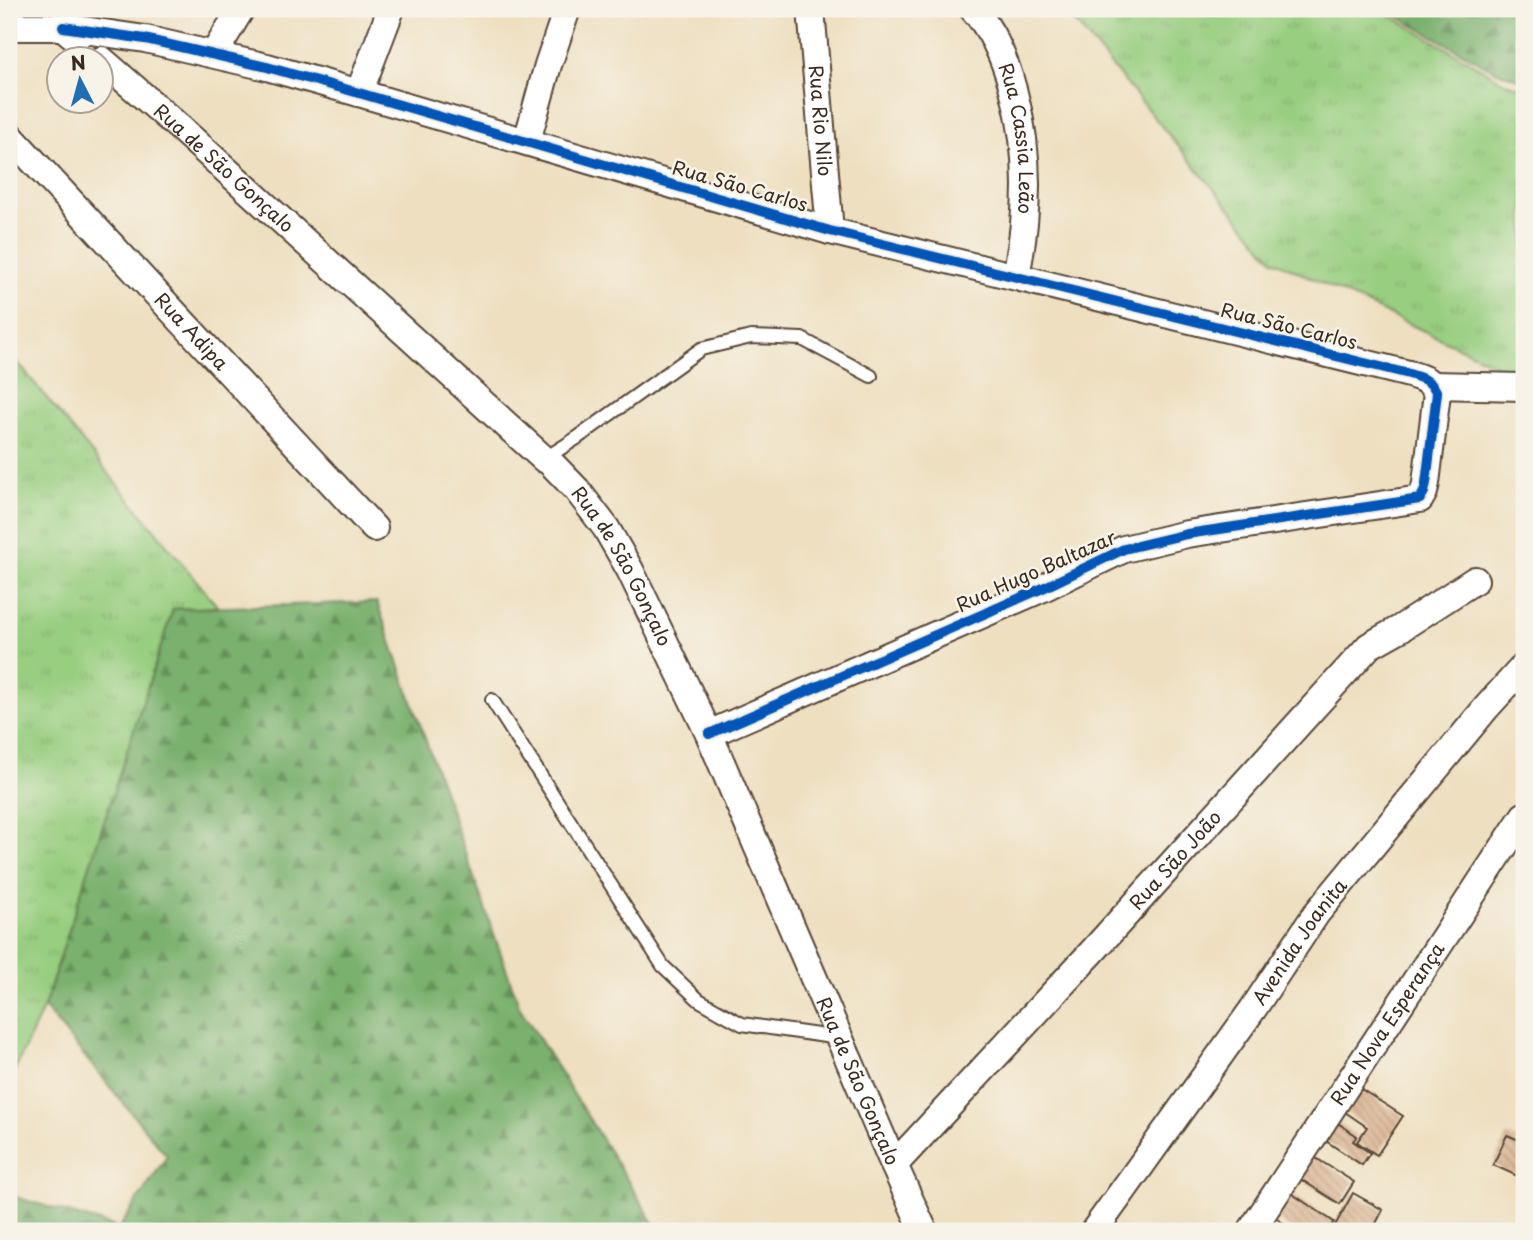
<svg xmlns="http://www.w3.org/2000/svg" width="1533" height="1240" viewBox="0 0 1533 1240" font-family="'Playpen Sans',sans-serif">
  <defs>
    <pattern id="grass-tufts" width="24" height="20" patternUnits="userSpaceOnUse" patternTransform="scale(1.75)"><rect width="24" height="20" fill="#98ce80"/><path d="M3 7l-1-3M5 7V3M7 7l1-3M15 17l-1-3M17 17v-4M19 17l1-3" fill="none" stroke="#84b16e"/></pattern>
    <pattern id="forest-firs" width="22" height="20" patternUnits="userSpaceOnUse" patternTransform="scale(1.75)"><rect width="22" height="20" fill="#7ab16e"/><path d="M5 1l3.5 6h-7zM16 11l3.5 6h-7z" fill="#65905a"/></pattern>
    <pattern id="building-back-hatch" width="6" height="6" patternUnits="userSpaceOnUse" patternTransform="scale(1.75)"><rect width="6" height="6" fill="#dbb593"/><path d="M-1 5l2 2M0 0l6 6M5-1l2 2" fill="none" stroke="#b39377"/></pattern>
  </defs>
  <rect width="100%" height="100%" fill="#f7f3e8"/>
  <filter id="ink" filterUnits="userSpaceOnUse"><feTurbulence type="fractalNoise" baseFrequency=".0143" numOctaves="2"/><feDisplacementMap in="SourceGraphic" scale="14" xChannelSelector="R" yChannelSelector="G"/><feConvolveMatrix kernelMatrix="1 2 1 2 8 2 1 2 1" color-interpolation-filters="sRGB"/></filter>
  <filter id="wash" filterUnits="userSpaceOnUse"><feTurbulence type="fractalNoise" baseFrequency=".00686" numOctaves="4" result="noise"/><feDisplacementMap in="SourceGraphic" scale="28" xChannelSelector="R" yChannelSelector="G"/><feGaussianBlur stdDeviation="1.57" result="paint"/><feColorMatrix in="noise" values="0 0 0 0 0 0 0 0 0 0 0 0 0 0 0 0 0 1.4 0 .05"/><feComposite in="paint" operator="in"/></filter>
  <g filter="url(#wash)">
    <rect width="100%" height="100%" fill="#eedfc0"/>
    <g fill="url(#grass-tufts)" stroke="#6a7c4f" stroke-width="2">
      <path d="M1064,9H1379L1506,83L1524,89V371L1511,372L1273,260Z"/>
      <path d="M9,352L218,607L173,609L44,1007L9,1082Z"/>
    </g>
    <g fill="url(#forest-firs)" stroke="#5a6e46" stroke-width="2">
      <path d="M1385,9H1524V81L1493,70Z"/>
      <path d="M377,602L520,1008L659,1231H9V1195L119,1228L167,1156L44,1007L173,609Z"/>
    </g>
    <g id="blocks">
      <g fill="url(#building-back-hatch)">
        <path d="M1361,1089L1403,1116L1377,1155L1357,1142L1367,1127L1345,1112Z"/>
        <path d="M1335,1121L1357,1136L1353,1141L1370,1153L1362,1165L1323,1139Z"/>
        <path d="M1507,1135L1524,1142V1179L1493,1165Z"/>
        <path d="M1311,1155L1354,1182L1340,1204L1297,1177Z"/>
        <path d="M1288,1191L1334,1222L1327,1231H1295L1271,1215Z"/>
        <path d="M1353,1193L1383,1210L1372,1231H1332Z"/>
      </g>
    </g>
  </g>
  <g filter="url(#ink)">
    <use href="#blocks" fill-opacity="0" stroke="#564536" stroke-width="2"/>
    <g fill="none" stroke-linecap="round" stroke-linejoin="round">
      <defs>
        <g id="service">
          <path d="M544,459L577,438L701,349L751,337L802,339L871,376"/>
          <path d="M492,700L663,966L699,1000L742,1024L839,1038"/>
        </g>
        <g id="minor">
          <path id="s1" d="M811,9L830,231"/>
          <path id="s2" d="M973,9C1011,50 1026,130 1026,185C1026,216 1022,246 1016,276"/>
          <path d="M9,27H63L76,38"/>
          <path d="M63,27L145,39L267,67L359,93L830,231L1409,374C1422,378 1431,380 1437,393L1426,483L1424,492L1420,499L1187,534L1124,549L1043,588L709,734"/>
          <path d="M214,54L241,9"/>
          <path id="s3" d="M102,60L180,128L544,459L549,461L577,490L606,528L630,570L709,734L894,1165L924,1231"/>
          <path d="M359,93L391,9"/>
          <path id="s4" d="M9,135L374,528"/>
          <path d="M527,141L548,65L567,9"/>
          <path d="M1433,385L1524,387"/>
          <path id="s5" d="M894,1165L1092,952L1369,646L1401,628L1475,580"/>
          <path id="s6" d="M1094,1231L1253,1009L1316,914L1486,708L1524,666"/>
          <path id="s7" d="M1251,1231L1524,816"/>
        </g>
      </defs>
      <use href="#service" stroke="#564536" stroke-width="16"/>
      <use href="#minor" stroke="#564536" stroke-width="30"/>
      <use href="#service" stroke="#fff" stroke-width="12"/>
      <use href="#minor" stroke="#fff" stroke-width="26"/>
      <defs>
        <path id="cycleway" d="M63,27L145,39L267,67L359,93L830,231L1409,374C1422,378 1431,380 1437,393L1426,483L1424,492L1420,499L1187,534L1124,549L1043,588L709,734"/>
      </defs>
      <use href="#cycleway" stroke="#f7f3e8" stroke-width="15"/>
      <use href="#cycleway" stroke="#0057b8" stroke-width="10"/>
    </g>
  </g>
  <g text-anchor="middle" stroke-width="5" stroke-linejoin="round" paint-order="stroke">
    <g font-size="19" fill="#3b2a1e" stroke="#f7f3e8">
      <text dy="7" stroke="none"><textPath href="#s1" startOffset="112">Rua Rio Nilo</textPath></text>
      <text dy="7" stroke="none"><textPath href="#s2" startOffset="140">Rua Cassia Leão</textPath></text>
      <text dy="7" stroke="none"><textPath href="#s3" startOffset="163">Rua de São Gonçalo</textPath></text>
      <text transform="translate(740 186) rotate(16)" y="7">Rua São Carlos</text>
      <text transform="translate(1289 326) rotate(14)" y="7">Rua São Carlos</text>
      <text dy="7" stroke="none"><textPath href="#s4" startOffset="268">Rua Adipa</textPath></text>
      <text dy="7" stroke="none"><textPath href="#s3" startOffset="730">Rua de São Gonçalo</textPath></text>
      <text transform="translate(1036 571) rotate(-24)" y="7">Rua Hugo Baltazar</text>
      <text dy="7" stroke="none"><textPath href="#s5" startOffset="415">Rua São João</textPath></text>
      <text dy="7" stroke="none"><textPath href="#s6" startOffset="355">Avenida Joanita</textPath></text>
      <text dy="7" stroke="none"><textPath href="#s7" startOffset="248">Rua Nova Esperança</textPath></text>
      <text dy="7" stroke="none"><textPath href="#s3" startOffset="1297">Rua de São Gonçalo</textPath></text>
    </g>
  </g>
  <rect width="1533" height="1240" fill="none" stroke="#f7f3e8" stroke-width="35"/>
  <g transform="translate(80 80) rotate(354)"><circle r="33" fill="#f7f3e8" stroke="#aca397" stroke-width="2"/>
  <path d="M0-5L12 26L0 18L-12 26Z" fill="#1f6fb2"/>
  <text y="-10" font-size="19" font-weight="bold" text-anchor="middle" fill="#3b2a1e">N</text>
  </g>
</svg>
